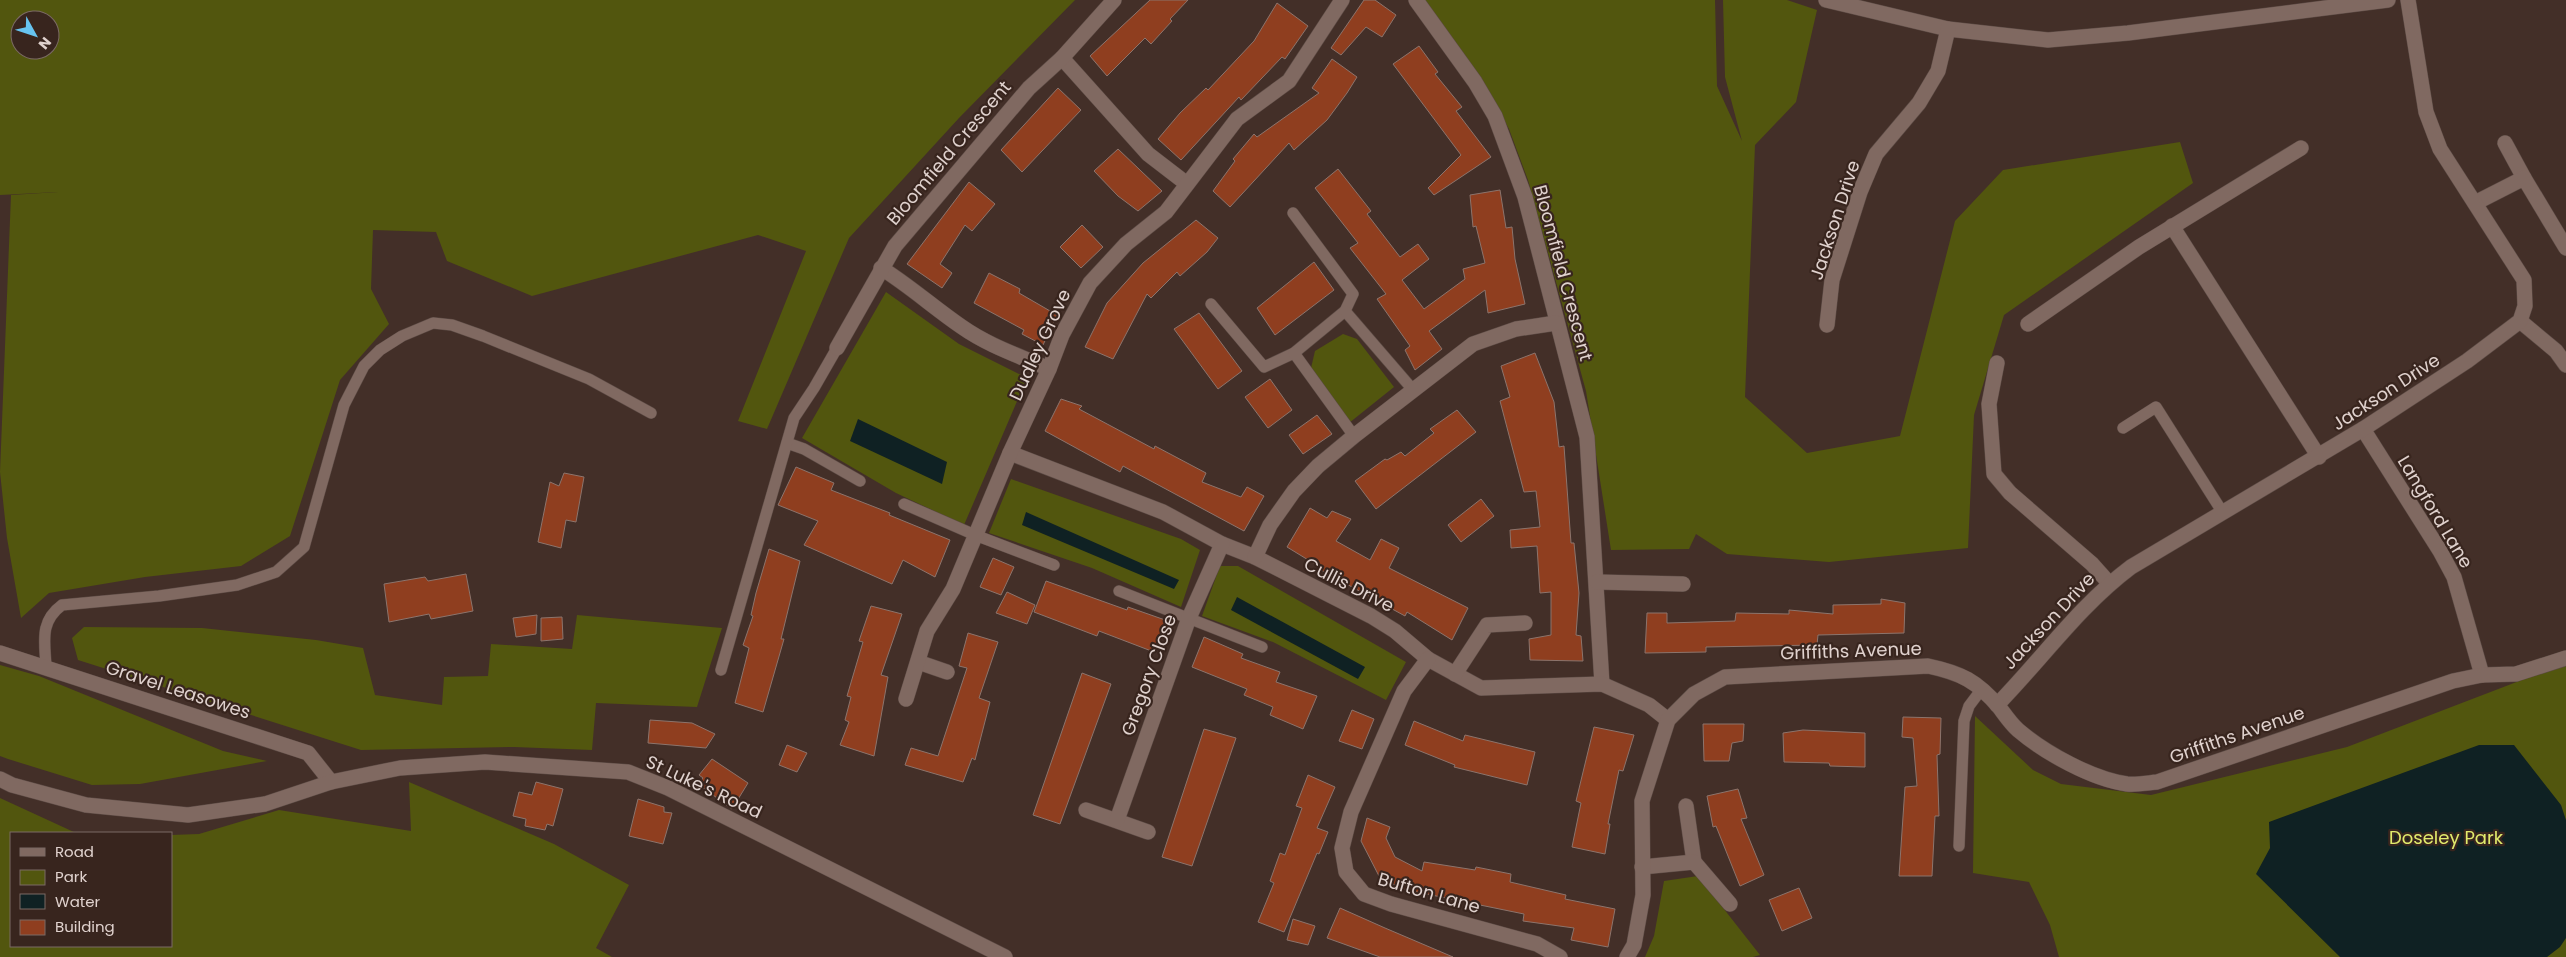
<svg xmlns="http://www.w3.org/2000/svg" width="2566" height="957" viewBox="0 0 2566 957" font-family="Poppins,sans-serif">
  <rect width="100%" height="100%" fill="#432f28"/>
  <g fill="#52560e" fill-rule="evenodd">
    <path d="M0,0H1075L959,118L849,238L767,429L738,421L806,251L758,235L532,296L447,261L436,232L373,230L371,289L389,324L340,380L290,536L241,566L145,577L49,593L21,618L7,538L0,472L11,195L58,192L0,195ZM20,20H50V50H20Z"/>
    <path d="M1420,0H1715L1717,86L1742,141L1725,77L1723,0H1787L1817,10L1796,102L1755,145L1745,397L1807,453L1900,436L1955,221L2003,170L2180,142L2193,183L2004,315L1974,415L1968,548L1829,562L1727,554L1696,534L1689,549L1611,550L1586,391L1528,180L1509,129L1490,94Z"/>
    <path d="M886,292L959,344L1027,378L964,525L896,493L802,438Z"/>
    <path d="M1343,334L1357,339L1394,387L1349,423L1311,368L1315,351Z"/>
    <path d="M1011,479L1181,539L1200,550L1181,607L1092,568L989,533Z"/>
    <path d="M1220,566H1238L1406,662L1386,700L1273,642L1202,616Z"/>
    <path d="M577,615L722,628L697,707L596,703L592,750L514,747L361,750L78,660L72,638L84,627L202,628L316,640L363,648L375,695L442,705L444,677L488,676L491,644L572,649Z"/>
    <path d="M2566,663V957H2059L2050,925L2029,882L1973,873L1975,716L2033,770L2061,784L2151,795L2347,747Z"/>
    <path d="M0,665L39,676L223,751L267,761L140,784L92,785L8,759L0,756Z"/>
    <path d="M409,782L554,844L629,885L596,948L612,957H0V798L76,833H11V946H171V835L199,834L279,810L411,831Z"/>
    <path d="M1698,876L1760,955L1753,957H1645L1654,936L1664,881Z"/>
  </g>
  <g fill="#0f2123">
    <path d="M858,419L947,462L942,484L850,441Z"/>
    <path d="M1026,512L1179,580L1174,589L1022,525Z"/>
    <path d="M1237,597L1365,667L1358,679L1231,610Z"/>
    <path d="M2479,745H2514L2561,805L2566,820V938L2560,947L2547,957H2340L2256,874L2270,848L2269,822Z"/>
  </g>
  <g fill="#8f3e1f" stroke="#8c746c">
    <path d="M1150,0H1188L1170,19L1172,21L1151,44L1145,38L1107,76L1090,56Z"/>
    <path d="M1364,0H1375L1396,15L1382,37L1366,27L1341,55L1331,48Z"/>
    <path d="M1277,3L1308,26L1285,59L1282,57L1241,100L1239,97L1181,160L1158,139L1180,113L1206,88L1208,90L1254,41Z"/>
    <path d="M1419,46L1438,72L1435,74L1462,107L1456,111L1491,157L1434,195L1428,188L1461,155L1393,64Z"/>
    <path d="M1332,59L1357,77L1347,93L1327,120L1294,150L1289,143L1230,207L1213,191L1235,161L1233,159L1254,134L1257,137L1319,93L1312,88Z"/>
    <path d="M1058,88L1081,110L1022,172L1001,150Z"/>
    <path d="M1118,149L1162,191L1138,211L1118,196L1094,171Z"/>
    <path d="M1338,169L1371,211L1367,214L1400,257L1418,244L1429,259L1402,280L1424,309L1465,279L1463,269L1485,263L1476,226L1473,227L1470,195L1500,190L1506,228L1512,227L1515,259L1525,304L1488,313L1485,290L1429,331L1442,349L1415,370L1405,350L1410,346L1377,299L1386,294L1350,248L1358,243L1315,188Z"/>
    <path d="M969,182L995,204L972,231L965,225L940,264L952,273L942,288L907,264Z"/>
    <path d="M1196,220L1218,238L1207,252L1180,276L1177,272L1151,298L1147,294L1113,359L1085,347L1107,303L1143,263Z"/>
    <path d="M1082,225L1103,247L1081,268L1060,247Z"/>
    <path d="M1314,262L1334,290L1275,335L1257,308Z"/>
    <path d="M989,273L1020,289L1019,293L1057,315L1043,345L1022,334L1024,330L974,303Z"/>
    <path d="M1199,313L1242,371L1218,389L1174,329Z"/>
    <path d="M1535,353L1554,402L1559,447L1564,446L1571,543H1574L1579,593L1576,635L1581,636L1583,661L1530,660L1529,639L1551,635V592L1540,593L1537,546L1511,548L1510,530L1540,527L1536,491L1524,492L1500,401L1510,397L1501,366Z"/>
    <path d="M1270,379L1292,410L1268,428L1245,397Z"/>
    <path d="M1061,399L1082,406L1079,409L1154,449L1155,446L1206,473L1202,482L1241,497L1247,487L1264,496L1244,531L1123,466L1120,472L1045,431Z"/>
    <path d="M1457,410L1476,432L1376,509L1355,481L1385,459L1387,460L1401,452L1405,456L1434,433L1430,429Z"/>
    <path d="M1317,415L1332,434L1303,454L1289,435Z"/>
    <path d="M796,467L834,483L831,490L890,513L889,515L950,540L935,577L903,560L892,584L804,545L818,521L778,505Z"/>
    <path d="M564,473L584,477L576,522L566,520L561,548L538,542L550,482L559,486Z"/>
    <path d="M1481,499L1494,516L1461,542L1448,525Z"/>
    <path d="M1310,508L1327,518L1332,511L1351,519L1336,541L1370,560L1381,539L1399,548L1389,568L1468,608L1452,640L1407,612L1405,616L1321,570L1323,569L1287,547Z"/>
    <path d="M769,549L800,561L781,639H784L763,712L735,703L749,648L743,645L753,616L751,615L756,593Z"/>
    <path d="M993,558L1014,567L1001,595L980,587Z"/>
    <path d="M466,574L473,611L431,619L429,614L389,622L384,584L425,577L428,581Z"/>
    <path d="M1046,581L1127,610L1128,607L1168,621L1154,652L1099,631L1097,636L1034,612Z"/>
    <path d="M1007,592L1035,605L1027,624L996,613Z"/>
    <path d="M1881,599L1905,603L1904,633L1818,635L1817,645L1706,647V652L1645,653L1647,613H1667V623L1735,621L1736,613L1789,614V610L1833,614V605L1881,604Z"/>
    <path d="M871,606L902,614L881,675L888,677L874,756L840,745L849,722L845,720L851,697L847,696L863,642L859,641Z"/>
    <path d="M537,615L536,634L516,637L513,618Z"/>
    <path d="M562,617L563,639L541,641V618Z"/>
    <path d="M968,633L998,642L979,698L990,702L975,760L972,758L963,782L905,765L911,748L938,756L967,668L959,666Z"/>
    <path d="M1204,637L1243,654L1241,658L1280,672L1276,682L1317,696L1303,729L1270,715L1273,707L1244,695L1247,689L1192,667Z"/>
    <path d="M1082,673L1111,684L1060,824L1033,815Z"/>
    <path d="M1352,710L1374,719L1362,749L1339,741Z"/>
    <path d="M1903,717L1941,718L1940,754L1937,755L1939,816H1935L1932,876H1899L1905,787L1917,786L1913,738L1902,737Z"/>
    <path d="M650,720L692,723L715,734L706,748L648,743Z"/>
    <path d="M1414,721L1463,741L1465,735L1535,752L1527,785L1454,767L1455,765L1405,745Z"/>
    <path d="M1703,724H1744L1743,741L1732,743L1729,761H1704Z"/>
    <path d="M1594,727L1634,735L1623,771L1619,770L1608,824H1610L1605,854L1572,847L1581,803L1576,801Z"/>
    <path d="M1204,729L1236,738L1192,866L1162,857Z"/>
    <path d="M1803,730L1865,733V767L1830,766L1829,763L1784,762L1783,733Z"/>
    <path d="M787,745L807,753L797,772L779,765Z"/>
    <path d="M712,759L748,783L732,809L698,784L703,778L699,775Z"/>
    <path d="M1308,775L1335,787L1317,828L1328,832L1319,854L1317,853L1284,932L1258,922L1274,883L1270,881L1280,853L1285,855L1302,808L1296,806Z"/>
    <path d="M536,782L563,789L553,826L547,824L545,830L525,826L526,819L513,816L519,792L532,795Z"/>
    <path d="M1738,789L1747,818L1741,819L1764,875L1740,886L1716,826L1713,827L1707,796Z"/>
    <path d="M638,799L664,807V812L672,813L663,844L629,836Z"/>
    <path d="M1367,818L1390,827L1386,838L1395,857L1422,871L1424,862L1475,870L1476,867L1511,874L1510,882L1566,895L1565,899L1615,909L1608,947L1571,940L1574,928L1523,921L1524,914L1402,889L1379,876L1361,841Z"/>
    <path d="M1799,888L1812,918L1782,931L1769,900Z"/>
    <path d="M1340,908L1385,928L1453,957H1380L1327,938Z"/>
    <path d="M1293,919L1315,926L1308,945L1287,940Z"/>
  </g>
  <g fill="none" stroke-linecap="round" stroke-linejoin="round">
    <defs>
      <g id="service">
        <path d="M1211,304L1264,367L1294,353L1345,311L1353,294L1293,213"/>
        <path d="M1345,311L1414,391"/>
        <path d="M1294,353L1354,436"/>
        <path d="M2123,428L2156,407L2223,513"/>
        <path d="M787,443L804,449L860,481"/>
        <path d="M904,504L975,535L1054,565"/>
        <path d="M1119,591L1262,647"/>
        <path d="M46,667C45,642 39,622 62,605L159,596L237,585L276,572L304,547L344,405L364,366L380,350L402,336L433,323L452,325L483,336L589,379L651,413"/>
        <path d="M721,670L794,418L814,388L837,348"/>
        <path d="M1959,846L1964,721L1969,706L1981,690"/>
      </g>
      <g id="minor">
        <path d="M1416,0L1475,82L1495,116L1525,197L1587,437L1602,684"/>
        <path d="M1826,0L1948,29L2048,40L2128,33L2388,0"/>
        <path d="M1062,58L1148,154L1187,184"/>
        <path d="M2505,143L2524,178"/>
        <path d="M2475,203L2524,178L2566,248"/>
        <path d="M2172,226L2319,457"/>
        <path d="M881,268C910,286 934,308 962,327C989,346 1020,356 1049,369"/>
        <path d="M2520,321L2556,351L2566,365"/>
        <path d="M2028,324L2139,247L2301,148"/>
        <path d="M1827,325L1832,280L1860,192L1876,154L1919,103L1938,71L1948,29"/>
        <path d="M837,348L895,246L1029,88L1062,58L1114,0"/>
        <path d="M1997,363L1989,404L1994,474L2010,493L2092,564L2109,583"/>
        <path d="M2363,429L2440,551L2454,577L2482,675"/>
        <path d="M1010,453L1163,512L1222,544L1255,557L1371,616L1395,631L1428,659L1481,688L1602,684L1649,705L1668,720"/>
        <path d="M1255,557L1270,525L1294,491L1318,466L1354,436L1473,344L1516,329L1556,323"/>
        <path d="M1597,582L1683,584"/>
        <path d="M0,653L308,753L331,782"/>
        <path d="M1428,659L1404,691L1351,812L1342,848L1346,872L1364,894L1391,904L1537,944L1560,957"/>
        <path d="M918,662L947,672"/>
        <path d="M1455,674L1487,625L1525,623"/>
        <path d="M906,699L927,631L953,589L1010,453L1049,369L1062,335L1090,283L1126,244L1166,212L1237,119L1289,81L1342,0"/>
        <path d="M1997,705C2042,659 2079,606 2131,567L2363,429L2467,361L2520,321L2525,306L2524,280L2440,149L2426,112L2408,0"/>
        <path d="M0,779L12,785L86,805L188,815L265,804L331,782L400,768L485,762L628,772L668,788L1005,957"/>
        <path d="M1686,806L1694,862"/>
        <path d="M1086,810L1148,832"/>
        <path d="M1117,820L1189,618L1222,544"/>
        <path d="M1642,867L1694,862L1730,904"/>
        <path d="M1627,957L1634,945L1643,895L1642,801L1668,720L1694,694L1725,677L1928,666C1961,673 1977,681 1999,707C2005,715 2011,724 2018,730C2045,753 2092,779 2127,784C2136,785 2147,783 2157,782L2453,681L2482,675L2516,674L2566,658"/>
      </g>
    </defs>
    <use href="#service" stroke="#5c4b45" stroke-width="12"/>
    <use href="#minor" stroke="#5c4b45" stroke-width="16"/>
    <use href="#service" stroke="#806961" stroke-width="11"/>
    <use href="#minor" stroke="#806961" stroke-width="15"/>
  </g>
  <g text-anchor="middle" stroke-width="4.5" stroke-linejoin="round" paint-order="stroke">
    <g font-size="18" fill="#e0d2ce" stroke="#38251e">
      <text transform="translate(949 153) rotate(-50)" y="6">Bloomfield Crescent</text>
      <text transform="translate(1835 220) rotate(-72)" y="6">Jackson Drive</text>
      <text transform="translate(1563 273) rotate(75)" y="6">Bloomfield Crescent</text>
      <text transform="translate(1040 345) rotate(-65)" y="6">Dudley Grove</text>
      <text transform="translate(2386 392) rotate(-33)" y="6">Jackson Drive</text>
      <text transform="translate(2435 512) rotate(59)" y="6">Langford Lane</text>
      <text transform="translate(1349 585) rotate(27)" y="6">Cullis Drive</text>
      <text transform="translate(2049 621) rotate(-47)" y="6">Jackson Drive</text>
      <text transform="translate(1851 651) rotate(-2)" y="6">Griffiths Avenue</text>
      <text transform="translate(1149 675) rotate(-70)" y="6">Gregory Close</text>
      <text transform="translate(178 690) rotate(18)" y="6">Gravel Leasowes</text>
      <text transform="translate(2237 735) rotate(-19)" y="6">Griffiths Avenue</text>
      <text transform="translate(704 787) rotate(25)" y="6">St Luke's Road</text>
      <text transform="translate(1429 893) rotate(16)" y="6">Bufton Lane</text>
    </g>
    <g font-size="18" fill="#e1ea6c" stroke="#38251e">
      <text x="2446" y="844">Doseley Park</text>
    </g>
  </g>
  <rect x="10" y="832" width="162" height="115" fill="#38251e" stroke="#7b6a64"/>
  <rect x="20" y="848" width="25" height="8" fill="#806961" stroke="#7b6a64"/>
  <text x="55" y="857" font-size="15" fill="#e0d2ce">Road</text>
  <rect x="20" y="870" width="25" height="15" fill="#52560e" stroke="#7b6a64"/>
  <text x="55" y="882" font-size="15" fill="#e0d2ce">Park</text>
  <rect x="20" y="894" width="25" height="15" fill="#0f2123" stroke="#7b6a64"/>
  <text x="55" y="907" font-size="15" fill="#e0d2ce">Water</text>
  <rect x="20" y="920" width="25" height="15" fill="#8f3e1f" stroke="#7b6a64"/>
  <text x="55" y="932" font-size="15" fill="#e0d2ce">Building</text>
  <g transform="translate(35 35) rotate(130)"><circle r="24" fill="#38251e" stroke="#7b6a64"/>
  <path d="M0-4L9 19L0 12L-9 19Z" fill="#67c4f0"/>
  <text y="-8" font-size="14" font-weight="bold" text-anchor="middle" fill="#e0d2ce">N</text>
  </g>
</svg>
